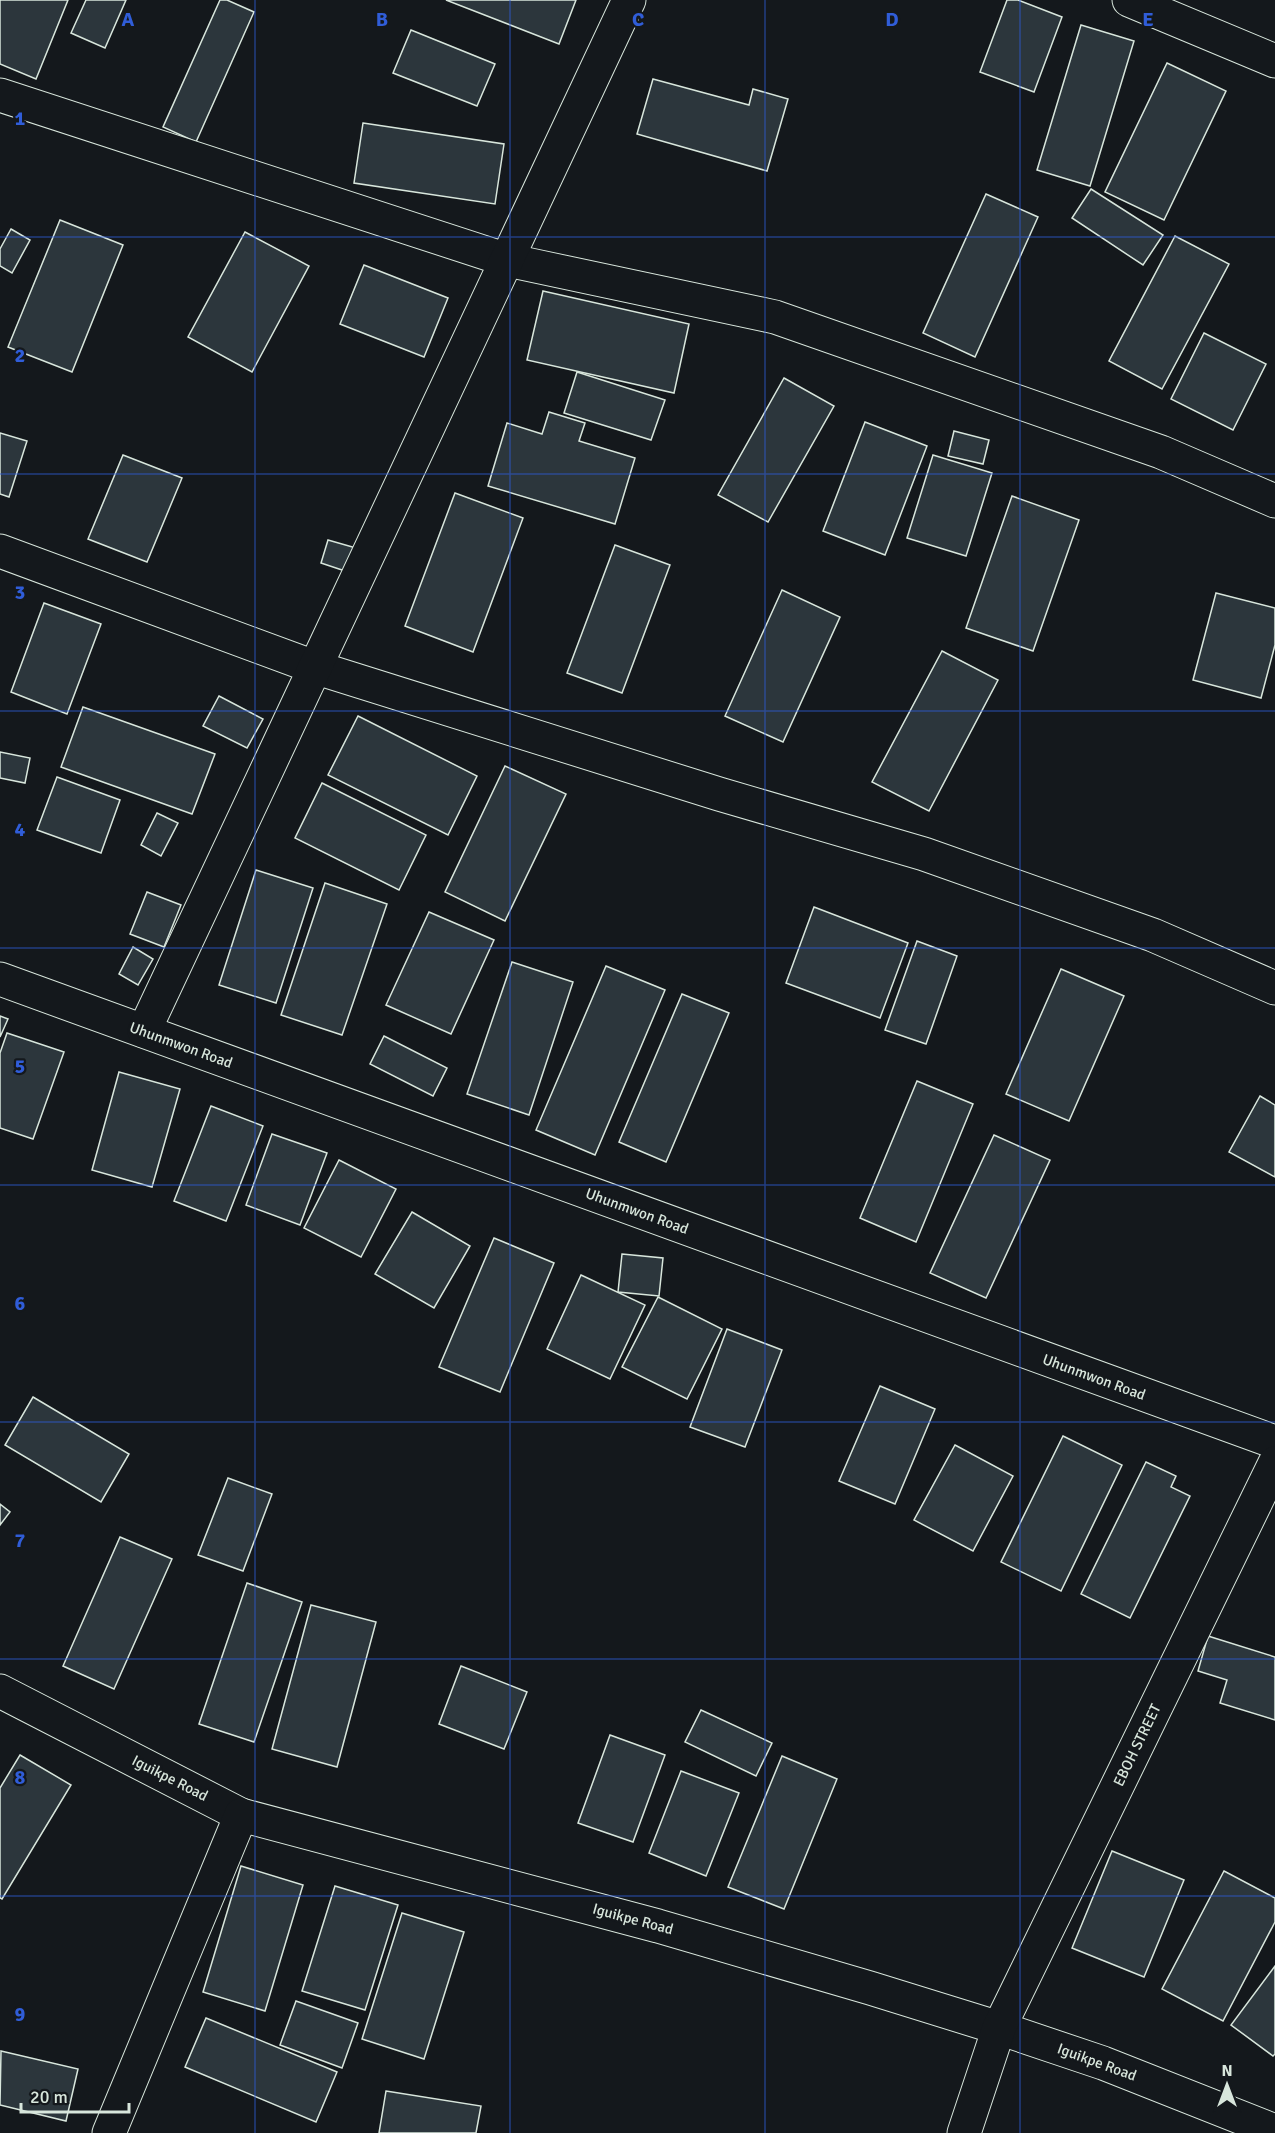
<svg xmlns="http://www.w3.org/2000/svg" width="1275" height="2133" viewBox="0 0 1275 2133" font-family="Signika,sans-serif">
  <rect width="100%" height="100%" fill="#14181c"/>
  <g fill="#2c363c" stroke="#d8e6dc" stroke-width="1.5">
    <path d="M0,0H68L36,79L0,64Z"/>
    <path d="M86,0H126L105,48L71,33Z"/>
    <path d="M220,0H227L254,12L196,142L163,127Z"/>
    <path d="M446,0H576L559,44Z"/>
    <path d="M1007,0H1018L1062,17L1034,92L980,72Z"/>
    <path d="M1081,25L1134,41L1090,186L1037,170Z"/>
    <path d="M411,30L495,64L477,106L393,73Z"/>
    <path d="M1167,63L1226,91L1164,220L1105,192Z"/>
    <path d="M653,79L749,105L753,89L788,99L767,171L637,134Z"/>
    <path d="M363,123L504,144L495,204L354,183Z"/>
    <path d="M1091,189L1163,235L1143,265L1072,218Z"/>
    <path d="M986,194L1038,217L975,357L923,333Z"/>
    <path d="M60,220L123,245L72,372L8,347Z"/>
    <path d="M11,229L30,240L12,273L0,266V249Z"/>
    <path d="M245,232L309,266L252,372L188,337Z"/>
    <path d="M1175,236L1229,264L1162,389L1109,361Z"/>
    <path d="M364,265L448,298L424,357L340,324Z"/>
    <path d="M543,291L689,324L674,393L527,360Z"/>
    <path d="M1204,333L1266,364L1233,430L1171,399Z"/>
    <path d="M577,372L665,400L651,440L564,413Z"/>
    <path d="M784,378L834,406L768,522L718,495Z"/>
    <path d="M549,412L585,423L579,441L635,458L615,524L488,486L507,423L542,434Z"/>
    <path d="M865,422L927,446L885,555L823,531Z"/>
    <path d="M954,431L989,440L983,464L948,456Z"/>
    <path d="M0,433L27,441L9,497L0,494Z"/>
    <path d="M123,455L182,478L147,562L88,539Z"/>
    <path d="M933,455L992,473L966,556L907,538Z"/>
    <path d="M455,493L523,518L473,652L405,626Z"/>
    <path d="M1012,496L1079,520L1033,651L966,628Z"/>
    <path d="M328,540L356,548L348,572L321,563Z"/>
    <path d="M615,545L670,565L622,693L567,673Z"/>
    <path d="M782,590L840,617L783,742L725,716Z"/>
    <path d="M1216,593L1275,608V645L1261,698L1193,680Z"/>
    <path d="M44,603L101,624L67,714L11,692Z"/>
    <path d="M942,651L998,680L929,811L872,782Z"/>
    <path d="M219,696L263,719L247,748L203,726Z"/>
    <path d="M83,707L215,754L192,814L61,767Z"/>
    <path d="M358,716L477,776L448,835L328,775Z"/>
    <path d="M0,752L30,758L25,783L0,778Z"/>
    <path d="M505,766L566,794L505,921L445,892Z"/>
    <path d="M57,777L120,800L101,853L37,830Z"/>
    <path d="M322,783L426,835L399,890L295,838Z"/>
    <path d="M157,813L178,823L161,856L141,845Z"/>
    <path d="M256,870L313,888L276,1003L219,985Z"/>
    <path d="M325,883L387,904L342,1035L281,1015Z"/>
    <path d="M147,892L181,905L164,947L130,934Z"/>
    <path d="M814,907L908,943L880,1018L786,983Z"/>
    <path d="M429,912L494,940L451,1034L386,1005Z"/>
    <path d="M917,941L957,956L926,1044L885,1030Z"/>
    <path d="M133,947L153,959L138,985L119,974Z"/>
    <path d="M512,962L573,982L529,1115L467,1094Z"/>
    <path d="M606,966L665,990L595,1155L536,1130Z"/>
    <path d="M1061,969L1124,996L1069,1121L1006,1094Z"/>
    <path d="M682,994L729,1013L666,1162L619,1142Z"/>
    <path d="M0,1016L8,1019L0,1037Z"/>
    <path d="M7,1033L64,1052L33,1139L0,1128V1053Z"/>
    <path d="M384,1036L447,1068L433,1096L370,1064Z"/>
    <path d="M119,1072L180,1089L152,1187L92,1170Z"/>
    <path d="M917,1081L973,1104L916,1242L860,1218Z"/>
    <path d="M1260,1096L1275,1105V1177L1229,1152Z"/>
    <path d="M211,1106L263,1126L226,1221L174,1201Z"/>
    <path d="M272,1134L327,1153L300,1225L246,1205Z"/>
    <path d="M994,1135L1050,1160L986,1298L930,1273Z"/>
    <path d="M339,1160L396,1189L361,1257L304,1228Z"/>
    <path d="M412,1212L470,1246L434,1308L375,1274Z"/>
    <path d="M494,1238L554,1263L500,1392L439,1367Z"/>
    <path d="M622,1254L663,1258L659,1296L618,1292Z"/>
    <path d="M581,1275L645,1305L610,1379L547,1349Z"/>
    <path d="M658,1297L722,1329L687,1399L622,1367Z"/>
    <path d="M727,1329L782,1350L745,1447L690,1427Z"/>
    <path d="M880,1386L935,1409L895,1504L839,1481Z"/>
    <path d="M33,1397L129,1454L101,1502L5,1445Z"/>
    <path d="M1063,1436L1122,1465L1061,1591L1001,1562Z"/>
    <path d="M955,1445L1013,1476L973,1551L914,1520Z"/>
    <path d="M1146,1462L1176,1476L1171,1487L1190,1496L1130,1618L1081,1594Z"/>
    <path d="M228,1478L272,1494L243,1571L198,1555Z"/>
    <path d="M0,1504L10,1512L0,1525Z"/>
    <path d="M120,1537L172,1559L114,1689L63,1666Z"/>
    <path d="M247,1583L302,1602L254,1742L199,1724Z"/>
    <path d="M311,1605L376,1622L337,1767L272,1749Z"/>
    <path d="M1208,1636L1275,1657V1720L1220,1703L1227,1680L1198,1671Z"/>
    <path d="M461,1666L527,1692L504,1749L439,1724Z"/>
    <path d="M701,1710L772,1743L756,1776L685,1742Z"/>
    <path d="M610,1735L665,1755L633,1842L578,1823Z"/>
    <path d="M20,1755L71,1785L2,1899L0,1898V1788Z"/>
    <path d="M782,1756L837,1779L784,1909L728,1887Z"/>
    <path d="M681,1771L739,1793L706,1876L649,1853Z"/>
    <path d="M1112,1851L1184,1880L1144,1977L1072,1948Z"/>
    <path d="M241,1866L303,1885L265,2011L203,1992Z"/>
    <path d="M1224,1871L1275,1898V1922L1223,2021L1162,1989Z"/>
    <path d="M335,1886L398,1905L365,2010L302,1991Z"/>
    <path d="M402,1913L464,1932L424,2059L362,2039Z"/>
    <path d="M1275,1966V2054L1273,2056L1231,2025Z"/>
    <path d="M296,2001L358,2023L342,2068L280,2045Z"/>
    <path d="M206,2018L337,2072L316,2122L185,2067Z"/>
    <path d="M1,2051L78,2069L66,2121L0,2105Z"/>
    <path d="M386,2091L481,2106L476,2133H379Z"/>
  </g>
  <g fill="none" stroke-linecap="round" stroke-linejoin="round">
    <defs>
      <g id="street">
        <path d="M1129,0L1275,61"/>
        <path d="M0,95L507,260L775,317L1161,452L1275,501"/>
        <path d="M0,551L314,667L719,794L924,854L1153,935L1275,988"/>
        <path d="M0,979L1275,1442"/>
        <path d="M144,1031L629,0"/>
        <path d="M0,1691L241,1815L658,1926L870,1988L999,2028L1103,2063L1275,2131"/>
        <path d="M109,2133L241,1815"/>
        <path d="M964,2133L999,2028L1275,1463"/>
      </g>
    </defs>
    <use href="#street" stroke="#d8e6dc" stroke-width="35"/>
    <use href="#street" stroke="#14181c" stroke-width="33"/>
  </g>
  <path fill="none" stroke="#305dd8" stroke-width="1.5" stroke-opacity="0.55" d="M255,0V2133M510,0V2133M765,0V2133M1020,0V2133M0,237H1275M0,474H1275M0,711H1275M0,948H1275M0,1185H1275M0,1422H1275M0,1659H1275M0,1896H1275"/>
  <g text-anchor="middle" stroke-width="4.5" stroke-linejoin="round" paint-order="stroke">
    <g font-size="15" fill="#d8e6dc" stroke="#14181c">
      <text transform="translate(181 1045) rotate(20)" y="5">Uhunmwon Road</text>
      <text transform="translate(637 1211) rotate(20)" y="5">Uhunmwon Road</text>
      <text transform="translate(1094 1377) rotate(20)" y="5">Uhunmwon Road</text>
      <text transform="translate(1137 1745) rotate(-64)" y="5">EBOH STREET</text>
      <text transform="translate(170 1778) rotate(27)" y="5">Iguikpe Road</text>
      <text transform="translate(633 1919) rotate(15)" y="5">Iguikpe Road</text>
      <text transform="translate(1097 2062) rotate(20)" y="5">Iguikpe Road</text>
    </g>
  </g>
  <g font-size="20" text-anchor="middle" font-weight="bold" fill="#305dd8" stroke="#14181c" stroke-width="4.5" stroke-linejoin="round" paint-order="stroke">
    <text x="128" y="26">A</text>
    <text x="382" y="26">B</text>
    <text x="638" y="26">C</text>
    <text x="892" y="26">D</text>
    <text x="1148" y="26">E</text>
    <text x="20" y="125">1</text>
    <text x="20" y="362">2</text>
    <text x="20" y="599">3</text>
    <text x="20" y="836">4</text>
    <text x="20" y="1073">5</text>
    <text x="20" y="1310">6</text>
    <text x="20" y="1547">7</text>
    <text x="20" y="1784">8</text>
    <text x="20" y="2021">9</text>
  </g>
  <g transform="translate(1227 2085)" stroke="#14181c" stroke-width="4.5" paint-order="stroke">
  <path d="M0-4.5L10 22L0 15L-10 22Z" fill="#d8e6dc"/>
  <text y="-9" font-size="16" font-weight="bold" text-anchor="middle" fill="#d8e6dc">N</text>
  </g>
  <path d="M21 2103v9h108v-9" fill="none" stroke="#d8e6dc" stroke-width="3"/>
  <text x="30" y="2103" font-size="18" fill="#d8e6dc" stroke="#14181c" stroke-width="4.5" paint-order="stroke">20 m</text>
</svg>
